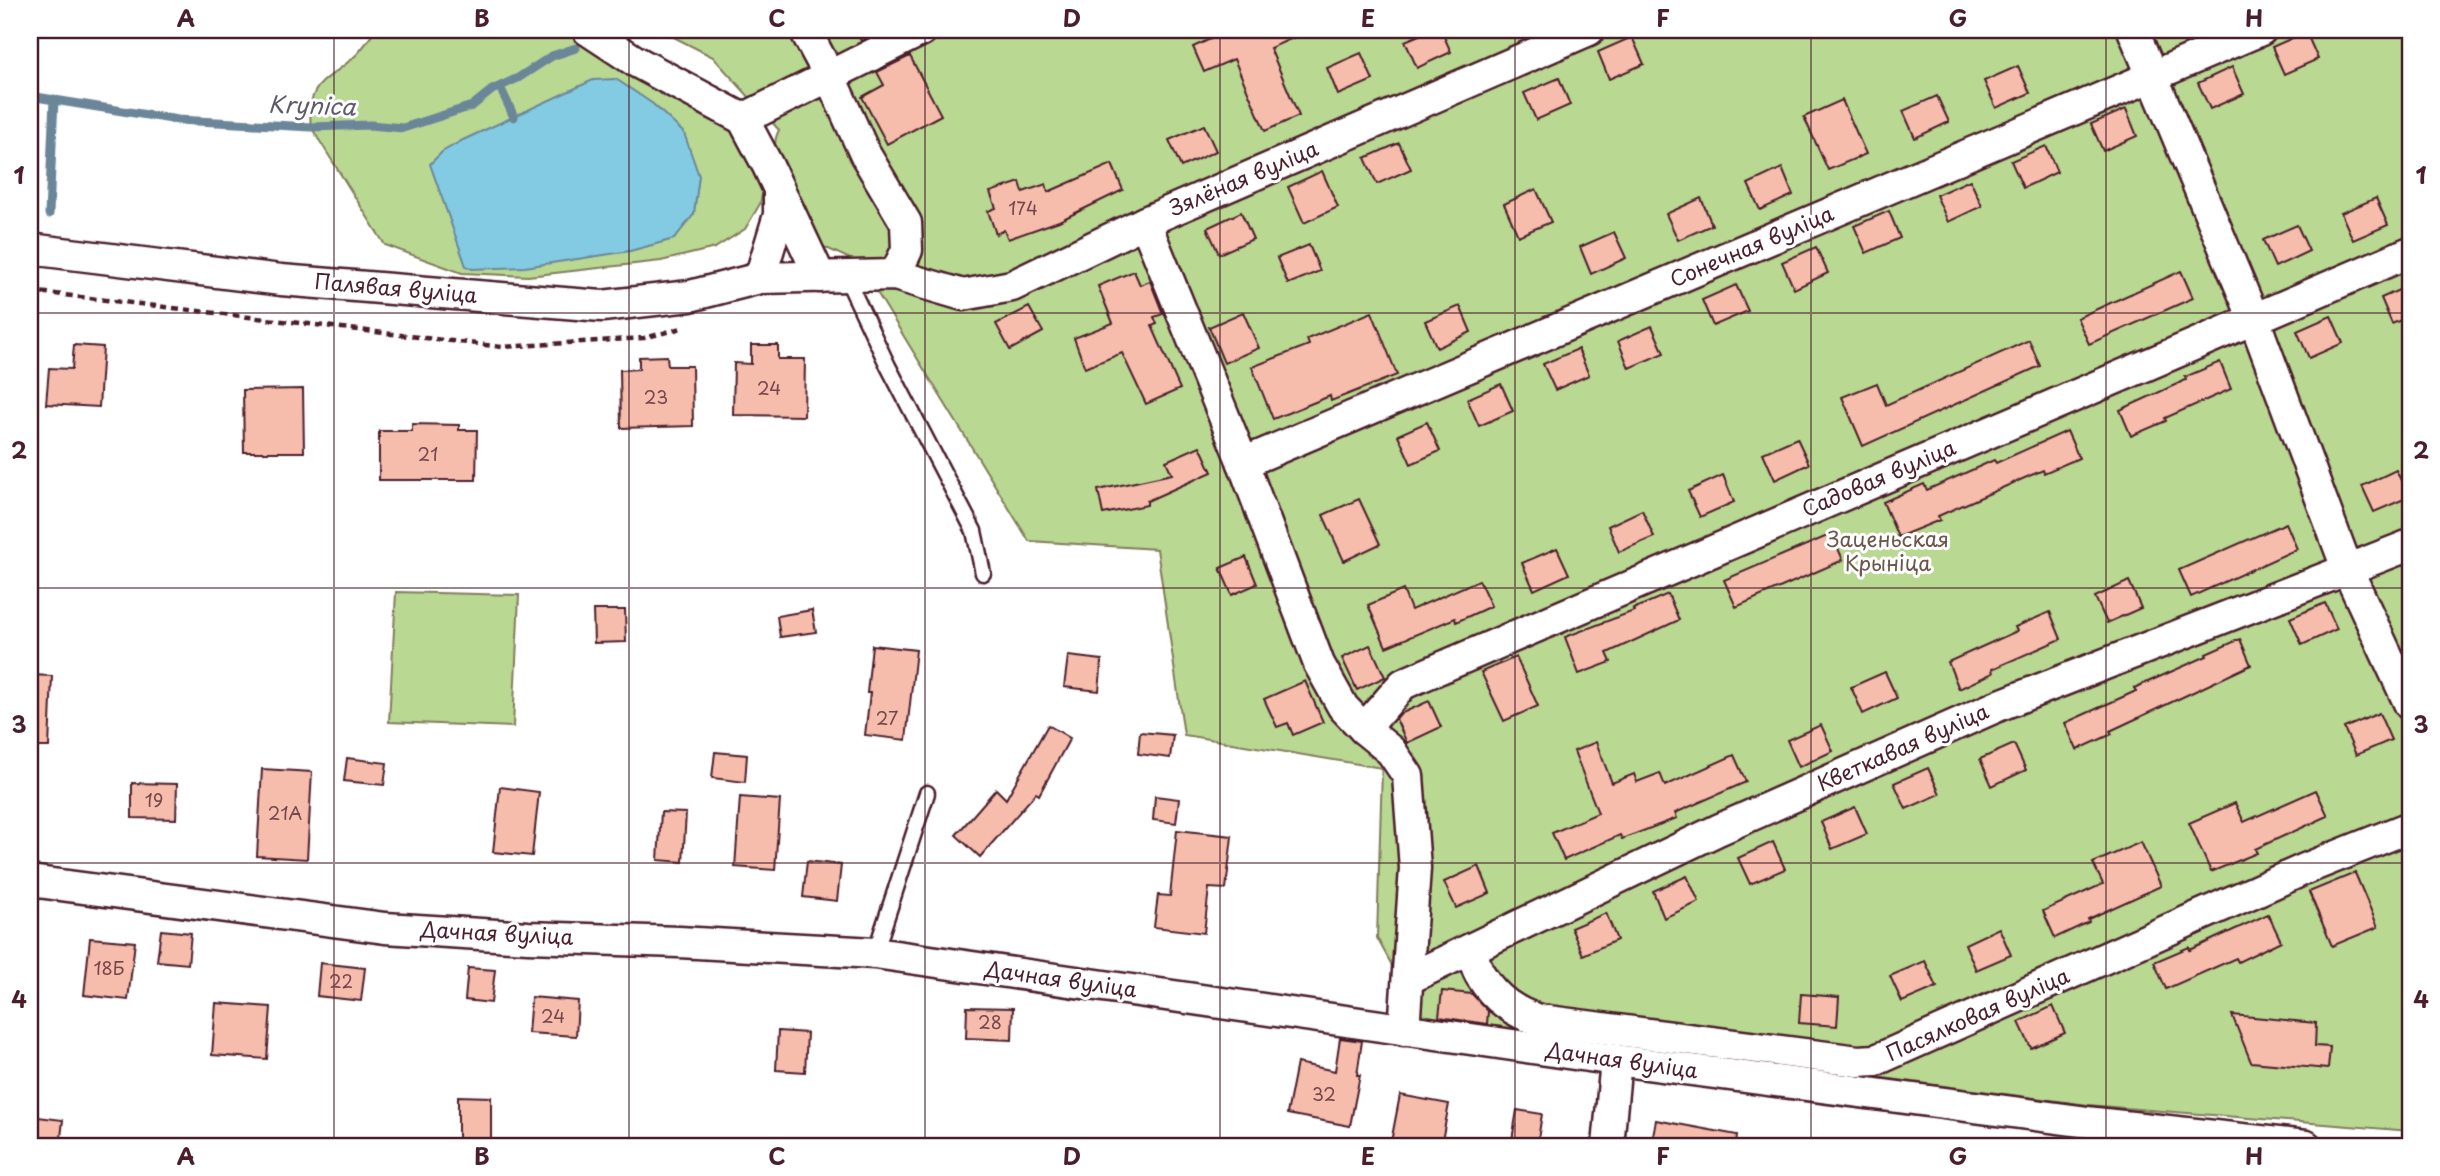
<svg xmlns="http://www.w3.org/2000/svg" width="2440" height="1176" viewBox="0 0 2440 1176" font-family="'Playpen Sans',sans-serif">
  <rect width="100%" height="100%" fill="#fff"/>
  <filter id="ink" filterUnits="userSpaceOnUse"><feTurbulence type="fractalNoise" baseFrequency=".0143" numOctaves="2"/><feDisplacementMap in="SourceGraphic" scale="14" xChannelSelector="R" yChannelSelector="G"/><feConvolveMatrix kernelMatrix="1 2 1 2 8 2 1 2 1" color-interpolation-filters="sRGB"/></filter>
  <g filter="url(#ink)">
    <g fill="#b9d891" stroke="#827c5e" stroke-width="2">
      <path d="M376,30H588L743,119L768,166L760,204L745,229L715,248L661,261L528,276L462,273L385,245L311,127C306,81 326,83 355,56C363,49 369,38 376,30Z"/>
      <path d="M660,30H2410V1131L2088,1105L1497,1027L1394,1018V969L1377,938L1382,768L1184,735L1157,549L1029,541L859,263L809,240L792,208L797,192C785,174 767,152 779,130L713,57Z"/>
      <path d="M396,592L519,595L513,727L389,722Z"/>
      <path d="M2088,1122L2305,1146H2086Z"/>
    </g>
    <path fill="#82cbe2" stroke="#6c8699" stroke-width="2" d="M616,79L653,104L684,133L699,176L694,214L674,239L630,251L525,267L472,269L466,266L430,164L442,152L463,140L593,80Z"/>
    <g fill="none" stroke-linecap="round" stroke-linejoin="round">
      <g stroke="#6c8699" stroke-width="9">
        <path d="M500,87L514,117"/>
        <path d="M30,96L178,120L311,127L370,125L403,128L472,106L492,90L518,78L552,56L576,48"/>
        <path d="M49,214L54,99"/>
      </g>
    </g>
    <g fill="#f6bdad" stroke="#4a1f2b" stroke-width="2">
      <path d="M855,30H883L861,41Z"/>
      <path d="M1230,30H1311L1270,48L1299,116L1265,131L1234,59L1204,72L1193,47Z"/>
      <path d="M1431,30H1441L1451,52L1417,68L1405,41Z"/>
      <path d="M2306,32L2318,59L2284,74L2272,47Z"/>
      <path d="M1632,37L1644,64L1609,79L1598,52Z"/>
      <path d="M1361,53L1373,80L1338,95L1327,68Z"/>
      <path d="M910,56L941,115L887,144L862,97L884,85L877,72Z"/>
      <path d="M2018,66L2030,93L1996,108L1984,81Z"/>
      <path d="M2232,67L2244,94L2210,109L2198,83Z"/>
      <path d="M1559,78L1570,105L1536,120L1524,93Z"/>
      <path d="M1937,96L1949,122L1915,138L1903,111Z"/>
      <path d="M1842,100L1866,154L1828,170L1804,117Z"/>
      <path d="M2126,109L2137,136L2103,151L2091,124Z"/>
      <path d="M1204,125L1216,151L1181,167L1169,140Z"/>
      <path d="M1399,143L1411,169L1377,184L1365,158Z"/>
      <path d="M2046,146L2057,172L2023,188L2011,161Z"/>
      <path d="M1112,164L1123,190L1059,221L1008,239L1004,230L996,234L988,211L996,208L990,192L1020,182L1023,192L1046,184L1048,192Z"/>
      <path d="M1782,168L1793,195L1760,210L1748,184Z"/>
      <path d="M1322,171L1338,207L1304,223L1288,187Z"/>
      <path d="M1970,180L1982,206L1948,222L1936,195Z"/>
      <path d="M1536,189L1551,222L1518,236L1504,204Z"/>
      <path d="M1701,198L1712,225L1678,240L1666,214Z"/>
      <path d="M2376,198L2388,225L2353,240L2341,213Z"/>
      <path d="M1889,211L1900,238L1866,253L1854,226Z"/>
      <path d="M1241,212L1253,239L1219,254L1207,228Z"/>
      <path d="M2297,225L2309,251L2275,267L2263,240Z"/>
      <path d="M1614,232L1626,258L1591,274L1580,247Z"/>
      <path d="M1309,245L1320,271L1288,284L1277,258Z"/>
      <path d="M1816,247L1828,273L1794,289L1782,262Z"/>
      <path d="M1134,271L1140,285L1150,281L1163,314L1154,317L1157,324L1152,326L1180,389L1146,404L1122,353L1085,368L1074,338L1113,323L1098,286Z"/>
      <path d="M2181,271L2193,298L2089,344L2077,318Z"/>
      <path d="M1736,285L1748,311L1713,326L1702,300Z"/>
      <path d="M2410,285V316L2392,324L2381,298Z"/>
      <path d="M1460,306L1471,332L1437,348L1425,321Z"/>
      <path d="M1029,307L1043,332L1010,350L996,324Z"/>
      <path d="M1243,312L1259,348L1224,363L1209,327Z"/>
      <path d="M1372,312L1397,375L1331,401L1330,396L1273,419L1252,367L1309,345L1307,339Z"/>
      <path d="M2331,316L2343,343L2309,358L2297,331Z"/>
      <path d="M1652,326L1664,353L1629,368L1618,341Z"/>
      <path d="M2029,340L2040,366L1863,446L1842,397L1877,383L1886,405Z"/>
      <path d="M74,345L103,347L99,407L46,404L49,368L72,369Z"/>
      <path d="M751,345H778V359H805L804,416L733,415L734,363L751,364Z"/>
      <path d="M1578,349L1589,375L1555,390L1543,364Z"/>
      <path d="M667,356L668,366H692L693,426L621,428L620,370L639,369V357Z"/>
      <path d="M2220,362L2231,389L2165,418L2166,421L2131,436L2120,410L2186,380L2185,377Z"/>
      <path d="M1501,384L1513,411L1479,426L1467,399Z"/>
      <path d="M303,389L304,452H244L243,390Z"/>
      <path d="M1427,422L1440,451L1411,464L1398,435Z"/>
      <path d="M412,424L459,425V430H477L476,480H379V431H412Z"/>
      <path d="M2067,431L2079,458L2044,473L2043,470L1938,516L1940,520L1898,537L1883,502L1924,484L1927,490L1994,460L1996,463Z"/>
      <path d="M1797,438L1809,464L1775,480L1763,453Z"/>
      <path d="M1200,446L1212,472L1147,501V505L1103,514L1098,490L1172,474L1166,461Z"/>
      <path d="M2396,470L2409,497L2374,512L2362,486Z"/>
      <path d="M1723,475L1734,502L1700,517L1688,491Z"/>
      <path d="M1359,499L1380,544L1344,561L1323,515Z"/>
      <path d="M1642,510L1654,537L1619,552L1608,526Z"/>
      <path d="M2286,523L2297,549L2191,597L2179,570Z"/>
      <path d="M1832,534L1843,560L1736,607L1724,580Z"/>
      <path d="M1557,548L1569,574L1534,590L1522,563Z"/>
      <path d="M1246,557L1257,584L1232,595L1220,568Z"/>
      <path d="M1479,580L1491,606L1456,622L1455,618L1386,647L1368,605L1403,590L1411,610Z"/>
      <path d="M2129,581L2141,608L2107,623L2095,597Z"/>
      <path d="M1668,594L1679,620L1607,653L1611,662L1579,674L1565,637L1634,611L1633,609Z"/>
      <path d="M2325,603L2337,629L2302,645L2290,618Z"/>
      <path d="M593,610H625L626,642L594,643Z"/>
      <path d="M812,610L816,632L780,637L777,616Z"/>
      <path d="M2050,612L2061,639L1992,669L1993,673L1959,689L1948,662L2017,631L2015,627Z"/>
      <path d="M2240,639L2251,665L2110,731L2112,734L2077,750L2065,723L2136,691L2134,688L2207,656L2206,654Z"/>
      <path d="M872,645L916,650L906,740L865,735L870,693H867Z"/>
      <path d="M1370,645L1385,677L1357,690L1342,658Z"/>
      <path d="M1068,656L1102,660L1099,691L1064,687Z"/>
      <path d="M1516,657L1538,706L1504,721L1481,672Z"/>
      <path d="M1885,672L1897,698L1863,714L1851,687Z"/>
      <path d="M30,675L52,676L49,747H30Z"/>
      <path d="M1305,681L1323,722L1293,735L1288,723L1277,727L1264,699Z"/>
      <path d="M1429,701L1441,727L1407,743L1396,719L1400,714Z"/>
      <path d="M2379,713L2391,740L2356,755L2344,728Z"/>
      <path d="M1048,725L1070,738L1039,795L1036,793L980,857L956,835L996,789L1006,799Z"/>
      <path d="M1821,725L1833,751L1799,767L1787,740Z"/>
      <path d="M1140,732L1173,735L1170,758L1138,754Z"/>
      <path d="M1596,742L1612,783L1634,774L1637,782L1660,773L1665,786L1734,755L1746,782L1675,813L1677,818L1622,839L1620,835L1564,860L1552,833L1598,813L1574,751Z"/>
      <path d="M2014,744L2026,770L1992,786L1980,759Z"/>
      <path d="M715,752L747,755L745,782L712,778Z"/>
      <path d="M347,758L387,763L384,785L344,781Z"/>
      <path d="M1928,768L1940,794L1906,809L1894,783Z"/>
      <path d="M262,769L312,772L307,859L257,856Z"/>
      <path d="M132,783L177,784L176,819L132,818Z"/>
      <path d="M500,787L539,792L532,856L493,852Z"/>
      <path d="M2316,790L2328,816L2255,849L2257,853L2211,872L2189,823L2235,803L2244,822Z"/>
      <path d="M1155,796L1179,799L1176,823L1153,820Z"/>
      <path d="M740,797L780,800L775,870L735,867Z"/>
      <path d="M1855,807L1867,834L1832,849L1821,822Z"/>
      <path d="M661,812L686,813L683,862L658,860Z"/>
      <path d="M1177,830L1232,836L1226,889L1209,888L1204,933L1154,927L1158,895L1170,896Z"/>
      <path d="M1773,842L1785,869L1750,884L1738,858Z"/>
      <path d="M2141,842L2161,886L2088,919L2089,922L2055,938L2043,911L2103,884L2093,863Z"/>
      <path d="M807,861L841,865L837,901L803,897Z"/>
      <path d="M1479,866L1490,893L1456,908L1444,882Z"/>
      <path d="M2355,873L2378,927L2332,946L2309,892Z"/>
      <path d="M1687,876L1699,902L1664,918L1653,891Z"/>
      <path d="M1606,913L1617,940L1583,955L1571,928Z"/>
      <path d="M2268,914L2281,941L2238,962L2236,958L2166,989L2154,962L2189,947L2190,950Z"/>
      <path d="M1999,928L2011,955L1976,970L1965,944Z"/>
      <path d="M161,930L191,933L188,964L157,961Z"/>
      <path d="M90,938L135,942L128,1000L84,995Z"/>
      <path d="M1925,961L1937,987L1902,1002L1890,976Z"/>
      <path d="M320,963L365,968L361,1001L317,996Z"/>
      <path d="M468,968L495,970L491,1003L465,1000Z"/>
      <path d="M1442,991L1472,994L1488,1011L1487,1024L1439,1017Z"/>
      <path d="M1801,994L1839,997L1837,1026L1799,1023Z"/>
      <path d="M531,997L578,1001L576,1036L528,1033Z"/>
      <path d="M216,1003L271,1007L267,1059L212,1055Z"/>
      <path d="M2053,1006L2065,1033L2031,1048L2019,1022Z"/>
      <path d="M967,1007L1013,1008L1012,1040L966,1038Z"/>
      <path d="M2232,1015L2316,1023L2315,1046L2330,1047L2328,1069L2251,1062Z"/>
      <path d="M778,1031L807,1033L805,1072L776,1070Z"/>
      <path d="M1340,1038L1362,1041L1357,1075H1360L1350,1126L1287,1114L1297,1063L1335,1071Z"/>
      <path d="M1400,1095L1449,1104L1441,1146H1413L1391,1142Z"/>
      <path d="M458,1096L491,1097V1144H458Z"/>
      <path d="M1517,1110L1542,1114L1537,1146H1511Z"/>
      <path d="M30,1116L63,1120L60,1146H30Z"/>
      <path d="M1656,1120L1737,1135L1736,1146H1651Z"/>
    </g>
    <g fill="none" stroke-linecap="round" stroke-linejoin="round">
      <defs>
        <g id="lane">
          <path d="M846,277L888,366L974,531L983,573"/>
          <path d="M875,953L927,793"/>
        </g>
        <g id="street">
          <path d="M588,30L635,61L743,119L768,166L820,277"/>
          <path d="M805,30L829,75L865,154L906,223L907,250L895,275"/>
          <path d="M2133,30L2254,319L2348,571L2410,705"/>
          <path d="M743,119L922,30"/>
          <path d="M1145,222L1243,463L1319,664L1343,707L1364,729L1391,751L1408,776L1415,868L1404,1030"/>
          <path d="M30,249L281,280L602,306L690,296L760,278L895,275L963,295L1012,286L1145,222L1589,30"/>
          <path d="M760,278L779,215V194"/>
          <path d="M1243,463L2261,30"/>
          <path d="M1364,729L1403,684L2410,252"/>
          <path d="M30,881L385,928L528,937L679,942L875,953L1616,1060L2088,1122L2306,1146"/>
          <path d="M1471,949C1474,958 1476,969 1481,976C1494,998 1516,1014 1540,1020L1858,1061L1876,1060L2305,869L2410,827"/>
          <path d="M1408,979L1718,830L2000,705L2410,545"/>
          <path d="M1608,1146L1616,1060"/>
        </g>
      </defs>
      <use href="#lane" stroke="#4a1f2b" stroke-width="19"/>
      <use href="#street" stroke="#4a1f2b" stroke-width="35"/>
      <path stroke="#4a1f2b" stroke-width="4.5" stroke-dasharray="7 5" stroke-linecap="butt" d="M30,291L502,347L644,338L682,328"/>
      <use href="#lane" stroke="#fff" stroke-width="14"/>
      <use href="#street" stroke="#fff" stroke-width="30"/>
    </g>
  </g>
  <path fill="none" stroke="#4a1f2b" stroke-width="2" stroke-opacity="0.55" d="M334,30V1146M629,30V1146M925,30V1146M1220,30V1146M1515,30V1146M1811,30V1146M2106,30V1146M30,313H2410M30,588H2410M30,863H2410"/>
  <g text-anchor="middle" stroke-width="6" stroke-linejoin="round" paint-order="stroke">
    <g font-size="18" fill="#75464c">
      <text x="1023" y="215">174</text>
      <text x="769" y="395">24</text>
      <text x="656" y="404">23</text>
      <text x="428" y="461">21</text>
      <text x="887" y="725">27</text>
      <text x="154" y="807">19</text>
      <text x="285" y="820">21А</text>
      <text x="109" y="975">18Б</text>
      <text x="341" y="988">22</text>
      <text x="553" y="1023">24</text>
      <text x="990" y="1029">28</text>
      <text x="1324" y="1101">32</text>
    </g>
    <g font-size="21" fill="#4a1f2b" stroke="#fff">
      <text transform="translate(1244 179) rotate(-23)" y="7">Зялёная вуліца</text>
      <text transform="translate(1752 247) rotate(-23)" y="7">Сонечная вуліца</text>
      <text transform="translate(396 289) rotate(5)" y="7">Палявая вуліца</text>
      <text transform="translate(1879 479) rotate(-23)" y="7">Садовая вуліца</text>
      <text transform="translate(1903 748) rotate(-24)" y="7">Кветкавая вуліца</text>
      <text transform="translate(497 934) rotate(3)" y="7">Дачная вуліца</text>
      <text transform="translate(1061 980) rotate(8)" y="7">Дачная вуліца</text>
      <text transform="translate(1978 1015) rotate(-24)" y="7">Пасялковая вуліца</text>
      <text transform="translate(1622 1061) rotate(8)" y="7">Дачная вуліца</text>
    </g>
    <g font-size="21" fill="#6b564a" stroke="#fff">
      <text x="1888" y="547">Заценьская<tspan x="1888" dy="24">Крыніца</tspan></text>
    </g>
    <g font-size="23" font-style="italic" fill="#5e5b6b" stroke="#fff">
      <text transform="translate(312 106) rotate(2)" y="8">Krynica</text>
    </g>
  </g>
  <rect width="2440" height="1176" fill="none" stroke="#fff" stroke-width="77"/>
  <rect x="38" y="38" width="2364" height="1100" fill="none" stroke="#4a1f2b" stroke-width="2.5"/>
  <g font-size="23" text-anchor="middle" font-weight="bold" fill="#4a1f2b">
    <text x="186" y="27">A</text>
    <text x="482" y="27">B</text>
    <text x="777" y="27">C</text>
    <text x="1072" y="27">D</text>
    <text x="1368" y="27">E</text>
    <text x="1663" y="27">F</text>
    <text x="1958" y="27">G</text>
    <text x="2254" y="27">H</text>
    <text x="19" y="184">1</text>
    <text x="2421" y="184">1</text>
    <text x="19" y="459">2</text>
    <text x="2421" y="459">2</text>
    <text x="19" y="733">3</text>
    <text x="2421" y="733">3</text>
    <text x="19" y="1008">4</text>
    <text x="2421" y="1008">4</text>
    <text x="186" y="1165">A</text>
    <text x="482" y="1165">B</text>
    <text x="777" y="1165">C</text>
    <text x="1072" y="1165">D</text>
    <text x="1368" y="1165">E</text>
    <text x="1663" y="1165">F</text>
    <text x="1958" y="1165">G</text>
    <text x="2254" y="1165">H</text>
  </g>
</svg>
